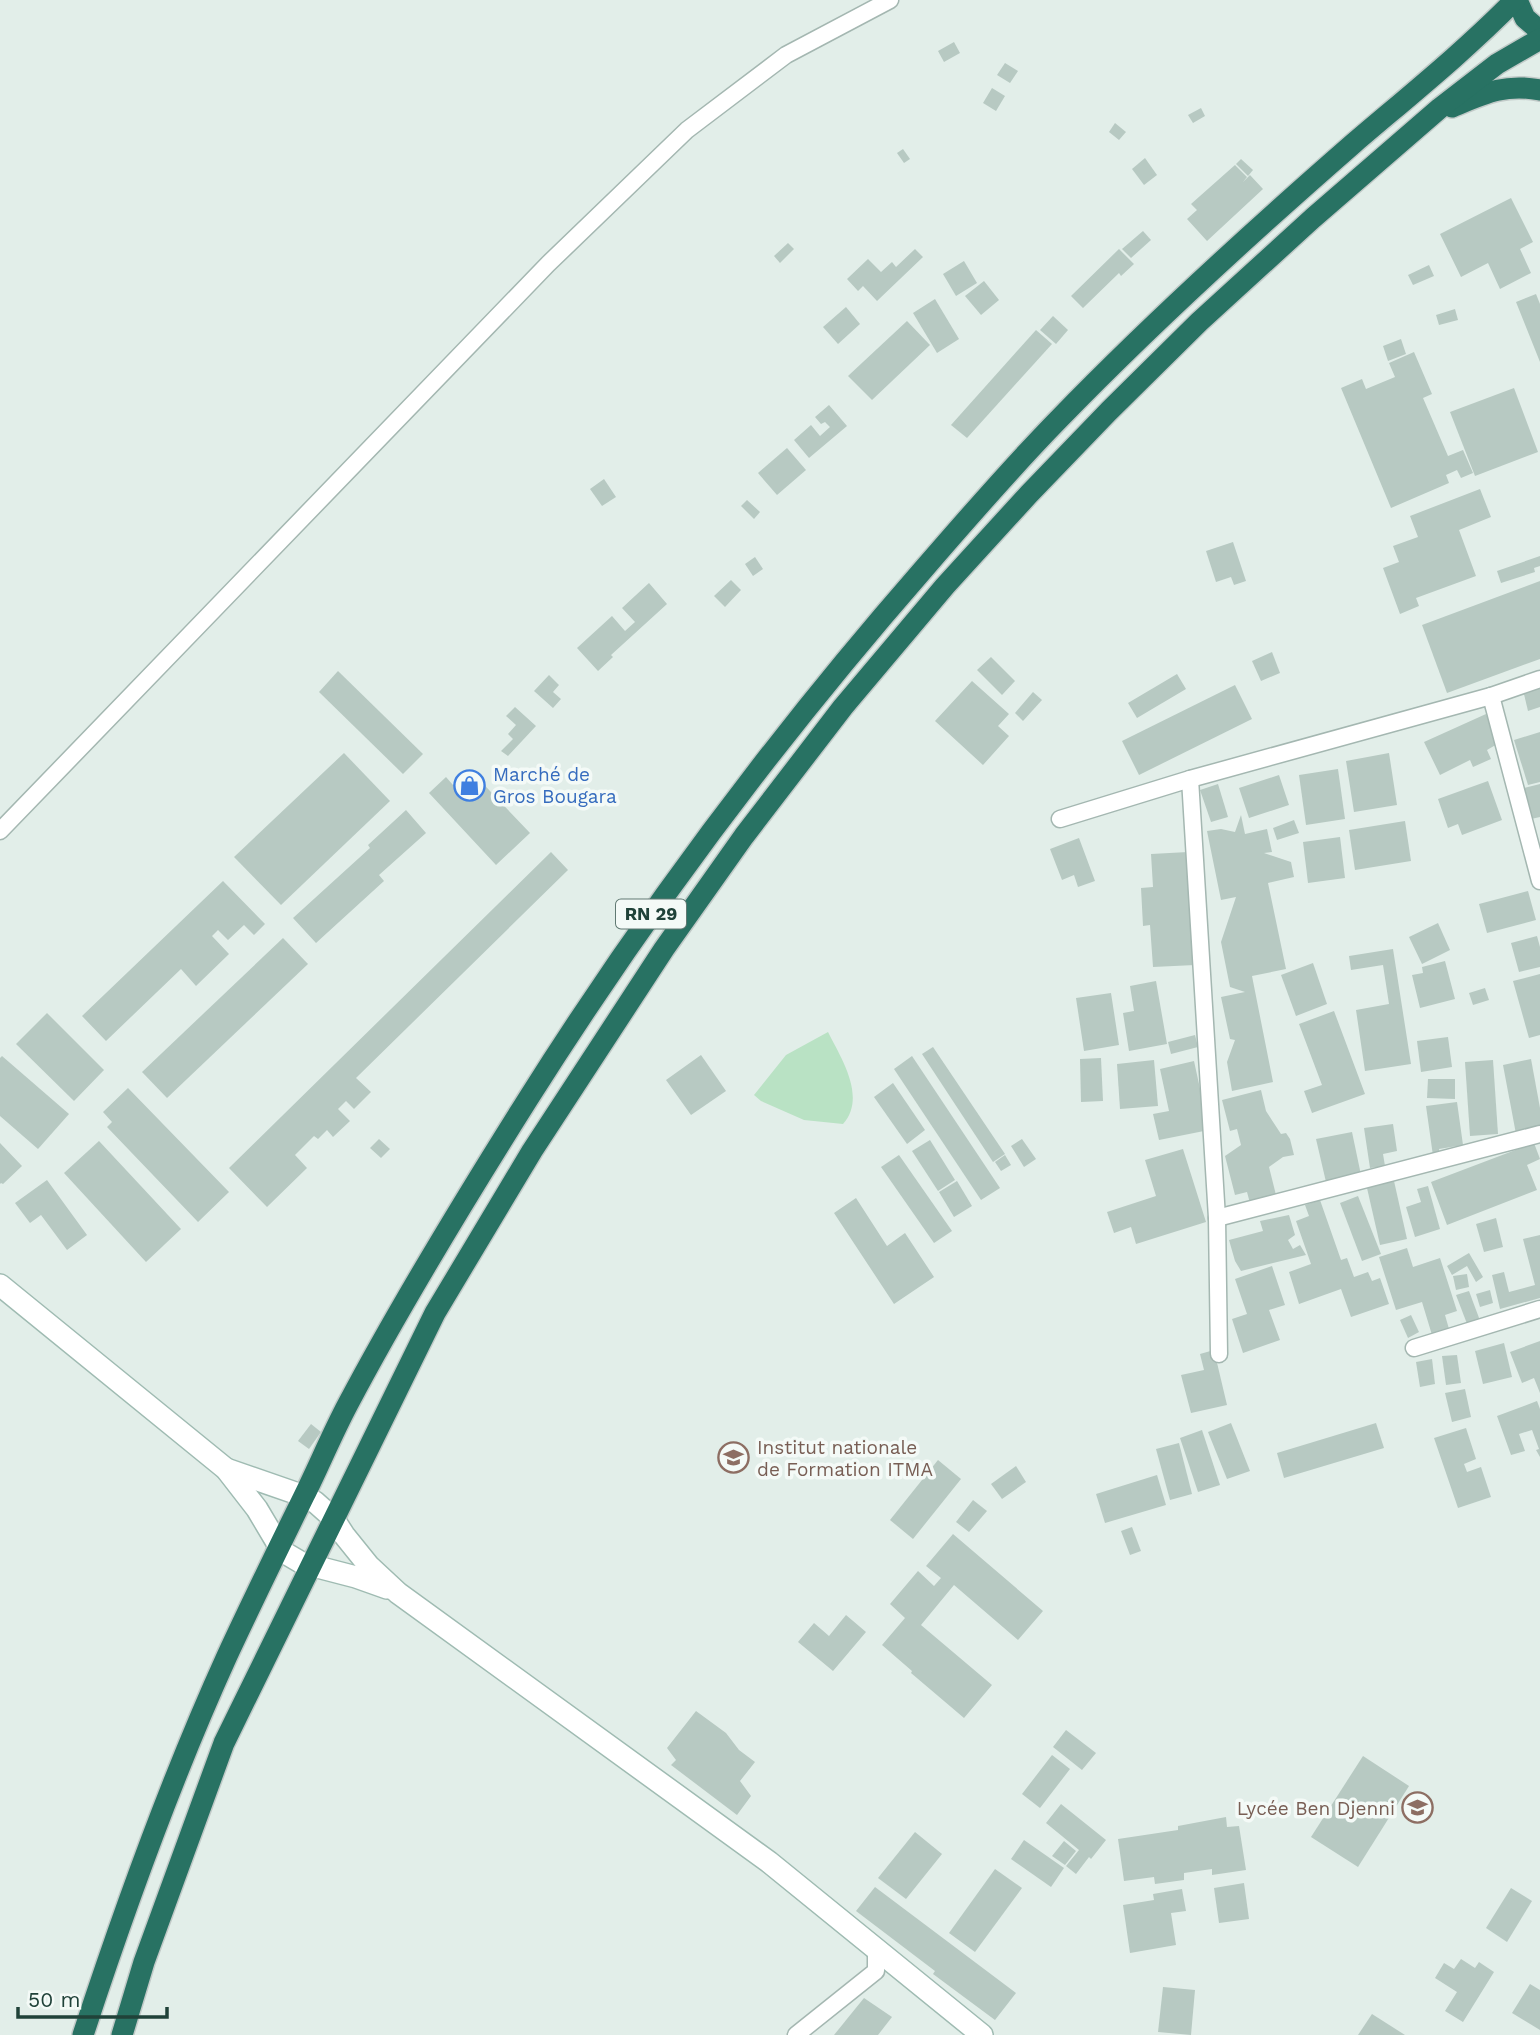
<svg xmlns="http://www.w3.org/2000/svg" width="1540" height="2035" viewBox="0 0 1540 2035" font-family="'Work Sans',sans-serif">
  <rect width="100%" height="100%" fill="#e2eee9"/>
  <path fill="#b9e2c4" d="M828,1032C841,1058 867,1097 843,1124L804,1120L761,1101L754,1095L786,1055Z"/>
  <g fill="#b7c9c2">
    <path d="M954,42L960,53L944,62L938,51Z"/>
    <path d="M1005,63L1018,71L1010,83L997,75Z"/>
    <path d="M992,88L1005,96L996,111L983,103Z"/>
    <path d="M1201,108L1205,116L1193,123L1188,115Z"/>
    <path d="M1115,123L1126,132L1119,140L1109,132Z"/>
    <path d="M903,149L910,159L904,163L897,153Z"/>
    <path d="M1145,158L1157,175L1144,185L1132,169Z"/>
    <path d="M1241,159L1253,170L1248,176L1236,164Z"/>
    <path d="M1235,165L1247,177L1243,182L1250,175L1263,189L1207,241L1187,219L1197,210L1191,204Z"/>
    <path d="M1511,198L1533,242L1520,249L1531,273L1500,289L1488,263L1461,277L1440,234Z"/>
    <path d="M1143,231L1151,240L1131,258L1122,249Z"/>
    <path d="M788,243L794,249L780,263L774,256Z"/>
    <path d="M915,249L923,257L877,301L863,286L858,291L847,279L868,259L881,272L892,262L896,267Z"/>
    <path d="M1119,249L1134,264L1121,276L1119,273L1083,308L1071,296Z"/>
    <path d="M964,261L977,283L956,296L943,274Z"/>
    <path d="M1429,265L1434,276L1413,285L1408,275Z"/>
    <path d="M984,281L999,300L981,315L965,296Z"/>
    <path d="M1536,294L1540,304V362L1516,302Z"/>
    <path d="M935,299L959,339L937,353L913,313Z"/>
    <path d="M846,307L860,324L838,344L823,327Z"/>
    <path d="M1455,309L1458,320L1439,325L1436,315Z"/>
    <path d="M1053,316L1068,330L1056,344L1040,330Z"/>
    <path d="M907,321L930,345L872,400L848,376Z"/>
    <path d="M1036,330L1052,344L967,438L951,425Z"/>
    <path d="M1401,339L1406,354L1388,361L1383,346Z"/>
    <path d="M1414,352L1432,394L1423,398L1448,456L1463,450L1473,473L1461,478L1457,470L1446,475L1449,483L1391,508L1341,388L1362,379L1366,389L1395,377L1389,363Z"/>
    <path d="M1514,388L1538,452L1475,476L1450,412Z"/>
    <path d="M829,405L847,426L809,458L794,440L811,425L820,436L830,427L825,422L821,424L815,417Z"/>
    <path d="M787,448L806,470L777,495L758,473Z"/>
    <path d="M604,479L616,497L602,506L590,489Z"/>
    <path d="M1480,489L1491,517L1459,530L1476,576L1416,598L1419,606L1400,614L1383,568L1399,562L1393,546L1418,537L1410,516Z"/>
    <path d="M747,500L760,512L754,519L741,506Z"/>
    <path d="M1233,542L1246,581L1234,585L1231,577L1216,582L1206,551Z"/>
    <path d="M1540,556V566L1534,568L1535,572L1501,583L1497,571Z"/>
    <path d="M755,557L763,569L753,576L745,564Z"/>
    <path d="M731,580L741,590L725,607L714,596Z"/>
    <path d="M1540,581V659L1447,693L1422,625Z"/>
    <path d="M649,583L667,604L611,655L613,657L598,671L577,648L612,616L625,631L635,622L622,608Z"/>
    <path d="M1272,652L1280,673L1261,681L1252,661Z"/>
    <path d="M991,657L1015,681L1002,695L977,670Z"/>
    <path d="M338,671L423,754L403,774L319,692Z"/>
    <path d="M1177,674L1186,689L1137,718L1128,703Z"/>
    <path d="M549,675L559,685L553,692L561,699L553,708L534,691Z"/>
    <path d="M972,681L1009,714L998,726L1009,736L983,765L935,721Z"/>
    <path d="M1235,685L1252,719L1139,775L1122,741Z"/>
    <path d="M1540,686V707L1528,711L1523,690Z"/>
    <path d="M1033,692L1042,700L1023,721L1015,713Z"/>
    <path d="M515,707L536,726L508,756L501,751L513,739L508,734L516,725L506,716Z"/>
    <path d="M1486,714L1499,743L1487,750L1491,759L1473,767L1470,760L1440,775L1424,742Z"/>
    <path d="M1540,732V782L1528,785L1514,740Z"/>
    <path d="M344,753L390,801L281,905L234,857Z"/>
    <path d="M1389,753L1397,805L1354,812L1346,761Z"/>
    <path d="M1338,769L1345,819L1306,825L1299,775Z"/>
    <path d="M470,770L530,833L496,865L429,793L446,777L453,785Z"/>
    <path d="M1279,775L1289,805L1249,818L1239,788Z"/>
    <path d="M1488,781L1502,820L1462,835L1458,824L1448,828L1438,799Z"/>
    <path d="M1218,784L1228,817L1211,822L1200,790Z"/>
    <path d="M1540,784V817L1531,819L1524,788Z"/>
    <path d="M406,810L426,833L379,875L384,881L316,943L293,918L370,848L368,845Z"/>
    <path d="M1241,815L1245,834L1267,829L1272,852L1264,853L1291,862L1294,877L1268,883L1286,969L1252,976L1273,1082L1232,1091L1227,1062L1235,1040L1230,1039L1221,997L1245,992L1230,987L1221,942L1236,897L1221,900L1207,831L1221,829L1235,832Z"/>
    <path d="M1294,820L1299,833L1277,840L1273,828Z"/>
    <path d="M1405,821L1411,861L1355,870L1349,830Z"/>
    <path d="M1340,837L1345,878L1308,883L1303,842Z"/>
    <path d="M1079,838L1095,881L1078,887L1074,875L1062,880L1050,849Z"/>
    <path d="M551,852L568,870L356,1078L371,1092L354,1109L346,1101L338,1109L350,1121L333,1137L327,1130L318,1139L314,1136L295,1155L307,1168L267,1207L229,1168Z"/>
    <path d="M1188,852L1195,965L1153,967L1150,925L1143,926L1141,888L1153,887L1151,854Z"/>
    <path d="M223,881L265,924L254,935L244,925L228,940L218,930L212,936L229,954L196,986L181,969L106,1041L82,1016Z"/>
    <path d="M1528,891L1536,920L1487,933L1479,904Z"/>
    <path d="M1438,923L1450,950L1422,964L1409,937Z"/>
    <path d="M1537,936L1540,947V967L1519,972L1511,943Z"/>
    <path d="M283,938L308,964L167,1098L142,1072Z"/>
    <path d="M1393,949L1411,1064L1365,1071L1356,1010L1389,1004L1383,965L1351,970L1349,956Z"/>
    <path d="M1445,961L1455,999L1420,1008L1412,975L1423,973L1422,967Z"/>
    <path d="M1313,963L1327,1004L1296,1016L1281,975Z"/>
    <path d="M1540,974V1035L1529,1038L1513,981Z"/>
    <path d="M1156,981L1167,1044L1129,1051L1123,1013L1134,1011L1130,986Z"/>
    <path d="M1485,988L1489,1000L1473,1005L1469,993Z"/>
    <path d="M1111,993L1119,1045L1084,1051L1076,998Z"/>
    <path d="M1334,1011L1365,1094L1312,1113L1304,1091L1322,1085L1299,1024Z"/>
    <path d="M47,1013L104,1070L74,1101L16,1044Z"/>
    <path d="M1195,1035L1198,1047L1171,1054L1168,1042Z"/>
    <path d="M1448,1037L1452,1067L1421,1072L1417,1041Z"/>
    <path d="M933,1047L1005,1154L993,1162L922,1054Z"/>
    <path d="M701,1055L726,1091L691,1115L666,1080Z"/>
    <path d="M2,1056L69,1114L38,1149L0,1116V1058Z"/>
    <path d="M912,1056L1000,1188L981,1200L894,1069Z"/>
    <path d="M1101,1058L1103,1101L1081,1102L1080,1059Z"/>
    <path d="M1531,1059L1540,1108V1129L1516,1134L1503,1065Z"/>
    <path d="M1154,1060L1158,1106L1120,1109L1117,1064Z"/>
    <path d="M1493,1060L1498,1134L1470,1136L1465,1062Z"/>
    <path d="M1194,1061L1209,1130L1159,1140L1153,1114L1169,1111L1160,1069Z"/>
    <path d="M1428,1079H1455V1099L1427,1098Z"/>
    <path d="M893,1083L925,1130L907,1144L874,1097Z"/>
    <path d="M128,1088L229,1192L198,1222L107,1127L112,1122L103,1112Z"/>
    <path d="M1261,1090L1266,1111L1281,1134L1286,1133L1290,1139L1294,1155L1283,1157L1269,1167L1277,1199L1251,1207L1247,1192L1235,1195L1225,1156L1241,1145L1237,1129L1230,1131L1222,1100Z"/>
    <path d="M1457,1102L1463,1145L1439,1149L1441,1162L1434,1163L1426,1106Z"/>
    <path d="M1393,1124L1397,1151L1383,1154L1385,1166L1370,1168L1364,1128Z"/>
    <path d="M1352,1132L1361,1175L1326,1182L1316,1139Z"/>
    <path d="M379,1139L390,1149L381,1158L370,1148Z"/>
    <path d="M1022,1139L1036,1159L1024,1167L1011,1146Z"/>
    <path d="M930,1140L955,1180L938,1191L912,1151Z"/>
    <path d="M99,1141L181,1229L146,1262L64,1173Z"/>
    <path d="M0,1143L22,1166L3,1184L1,1183L0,1184Z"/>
    <path d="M1534,1143L1540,1159L1527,1165L1537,1190L1447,1225L1431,1182Z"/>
    <path d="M1183,1149L1206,1222L1136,1244L1131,1227L1114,1233L1107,1212L1156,1196L1145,1160Z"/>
    <path d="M899,1155L952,1231L934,1243L881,1167Z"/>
    <path d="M1005,1155L1011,1165L1001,1171L995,1162Z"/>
    <path d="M47,1180L87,1235L67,1250L41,1215L30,1223L15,1203Z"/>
    <path d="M957,1181L972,1206L954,1217L939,1192Z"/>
    <path d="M1394,1181L1407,1239L1380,1245L1367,1188Z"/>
    <path d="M1428,1186L1440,1229L1415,1237L1406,1207L1421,1202L1417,1189Z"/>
    <path d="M1358,1196L1381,1254L1362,1261L1340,1203Z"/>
    <path d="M856,1198L887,1246L905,1233L934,1277L894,1304L834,1213Z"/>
    <path d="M1320,1200L1341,1260L1347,1258L1354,1277L1368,1272L1372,1281L1380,1278L1389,1304L1351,1317L1341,1289L1299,1304L1289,1272L1311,1264L1296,1221L1309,1216L1305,1205Z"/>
    <path d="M1289,1215L1295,1235L1288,1240L1293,1249L1300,1245L1306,1255L1241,1271L1235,1261L1229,1240L1263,1231L1260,1221Z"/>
    <path d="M1496,1218L1503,1247L1484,1252L1476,1224Z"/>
    <path d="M1540,1235V1298L1500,1309L1492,1275L1504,1272L1509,1292L1535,1285L1523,1239Z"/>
    <path d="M1407,1248L1413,1267L1440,1258L1457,1311L1445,1315L1449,1329L1432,1335L1422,1302L1396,1310L1379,1257Z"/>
    <path d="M1469,1253L1483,1277L1476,1282L1467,1266L1452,1275L1447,1266Z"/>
    <path d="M1272,1266L1285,1305L1269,1310L1280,1340L1243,1353L1232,1319L1247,1314L1235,1279Z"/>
    <path d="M1467,1274L1469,1287L1456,1290L1453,1276Z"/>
    <path d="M1490,1290L1493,1303L1480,1307L1476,1294Z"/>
    <path d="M1469,1291L1482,1326L1469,1329L1456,1295Z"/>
    <path d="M1411,1315L1419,1332L1408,1338L1400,1320Z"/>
    <path d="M1540,1341V1393L1534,1378L1522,1383L1510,1352Z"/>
    <path d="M1504,1343L1512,1377L1483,1384L1475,1351Z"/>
    <path d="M1214,1350L1227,1405L1191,1413L1181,1375L1204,1370L1200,1354Z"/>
    <path d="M1457,1355L1461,1383L1446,1385L1442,1356Z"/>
    <path d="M1432,1359L1435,1384L1420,1387L1416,1362Z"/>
    <path d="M1465,1389L1471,1417L1452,1422L1445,1393Z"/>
    <path d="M1537,1401L1540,1409V1457L1536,1450L1539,1449L1532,1430L1519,1434L1525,1451L1511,1455L1497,1416Z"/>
    <path d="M1231,1423L1250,1471L1227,1479L1208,1432Z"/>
    <path d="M1376,1423L1384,1448L1284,1478L1277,1453Z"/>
    <path d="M311,1424L321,1432L309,1449L298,1441Z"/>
    <path d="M1466,1428L1476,1459L1464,1464L1467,1472L1481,1467L1491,1497L1458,1508L1434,1438Z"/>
    <path d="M1202,1430L1220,1485L1198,1492L1180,1438Z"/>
    <path d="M1179,1443L1192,1494L1170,1500L1156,1449Z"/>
    <path d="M938,1460L961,1479L913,1539L890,1520Z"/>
    <path d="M1016,1466L1026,1482L1002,1499L991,1484Z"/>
    <path d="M1157,1475L1166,1505L1105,1523L1096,1494Z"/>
    <path d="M973,1500L987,1511L969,1532L956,1522Z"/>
    <path d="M1132,1527L1141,1551L1130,1555L1121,1531Z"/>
    <path d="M953,1534L1043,1611L1018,1640L954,1585L921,1625L992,1685L964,1718L911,1673L912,1671L882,1645L905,1618L890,1604L918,1571L934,1586L941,1578L926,1566Z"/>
    <path d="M846,1615L866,1632L833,1671L798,1642L814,1623L829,1636Z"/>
    <path d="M696,1711L726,1733L739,1750L755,1762L740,1781L751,1796L737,1815L671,1765L676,1760L667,1748Z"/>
    <path d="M1066,1730L1096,1753L1082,1770L1053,1747Z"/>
    <path d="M1052,1755L1070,1769L1040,1808L1022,1794Z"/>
    <path d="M1363,1756L1409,1786L1358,1867L1311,1837Z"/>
    <path d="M1061,1804L1106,1840L1091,1859L1089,1857L1076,1874L1066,1866L1079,1850L1046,1823Z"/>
    <path d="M1226,1817L1227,1827L1239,1826L1246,1870L1212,1875V1869L1184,1873V1880L1155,1884L1154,1877L1124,1881L1118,1839L1178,1830V1826Z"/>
    <path d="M915,1832L942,1854L906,1899L878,1878Z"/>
    <path d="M1024,1840L1064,1868L1051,1887L1011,1859Z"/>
    <path d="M1064,1841L1076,1851L1065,1865L1052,1856Z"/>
    <path d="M995,1869L1022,1888L975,1952L949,1933Z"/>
    <path d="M1244,1883L1249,1919L1219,1923L1214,1888Z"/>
    <path d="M875,1887L1016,1993L995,2020L933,1974L935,1971L856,1911Z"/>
    <path d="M1511,1888L1532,1901L1507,1942L1486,1928Z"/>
    <path d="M1182,1889L1186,1911L1171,1913L1176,1945L1130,1953L1123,1905L1154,1900L1153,1894Z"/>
    <path d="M1461,1959L1475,1968L1479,1962L1494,1972L1463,2022L1445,2011L1457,1992L1435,1978L1444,1963L1454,1969Z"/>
    <path d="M1530,1984L1540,1990V2030L1512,2013Z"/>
    <path d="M1163,1987L1195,1990L1191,2035L1158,2032Z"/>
    <path d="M864,1998L892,2017L878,2035H834Z"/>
    <path d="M1372,2014L1405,2035H1358Z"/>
  </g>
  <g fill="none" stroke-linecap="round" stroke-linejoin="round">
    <defs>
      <g id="street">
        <path d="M1491,696L1540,881"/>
        <path d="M1190,779L1217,1218L1219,1354"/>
        <path d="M1060,819L1190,779L1491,696L1540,679"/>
        <path d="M0,831L548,264L687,130L786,55L890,0"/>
        <path d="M1217,1218L1540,1134"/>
        <path d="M1414,1348L1540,1309"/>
        <path d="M796,2035L876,1971V1949"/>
      </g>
      <g id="secondary">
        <path d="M0,1285L226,1469L257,1509L279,1546L285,1553L302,1563L356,1577L387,1588"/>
        <path d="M226,1469L304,1496L315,1502L333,1518L344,1535L369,1566L398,1593L769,1862L982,2035"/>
      </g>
      <g id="highway">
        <path d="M1517,0L1525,18L1540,31"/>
        <path d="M1452,107C1483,94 1505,83 1540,90"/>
        <path d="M83,2035C125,1907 171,1779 227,1656C252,1602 278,1549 304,1496C319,1466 332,1434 348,1404C403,1300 465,1199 528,1099C646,912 777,737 922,571C966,520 1011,468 1058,420C1152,323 1252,232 1354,143C1409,96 1465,51 1515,0"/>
        <path d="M122,2035L144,1962L224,1743L435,1313L532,1151L664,949L744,836L843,707L945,586L1029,494L1109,411L1199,322L1313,218L1440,108L1497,64L1540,39"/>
      </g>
    </defs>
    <use href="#street" stroke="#a4b7b1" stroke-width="19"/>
    <use href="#secondary" stroke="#9fbbb2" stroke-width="24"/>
    <use href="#highway" stroke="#c1cac8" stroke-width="24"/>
    <use href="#street" stroke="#fff" stroke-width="16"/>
    <use href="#secondary" stroke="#fff" stroke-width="21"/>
    <use href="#highway" stroke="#287263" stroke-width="21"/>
  </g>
  <defs>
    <symbol id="shop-ring" viewBox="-11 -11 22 22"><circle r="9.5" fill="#f4faf7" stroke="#3f7fe0" stroke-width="1.5"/><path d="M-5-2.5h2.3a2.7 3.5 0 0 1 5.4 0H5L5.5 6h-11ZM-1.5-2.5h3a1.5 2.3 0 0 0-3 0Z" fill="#3f7fe0"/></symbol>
    <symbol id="university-ring" viewBox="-11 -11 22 22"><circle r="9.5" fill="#f4faf7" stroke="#8d6e63" stroke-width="1.5"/><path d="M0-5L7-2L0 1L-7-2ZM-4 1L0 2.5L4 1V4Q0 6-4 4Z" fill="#8d6e63"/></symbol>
    <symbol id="school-ring" viewBox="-11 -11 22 22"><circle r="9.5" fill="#f4faf7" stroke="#8d6e63" stroke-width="1.5"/><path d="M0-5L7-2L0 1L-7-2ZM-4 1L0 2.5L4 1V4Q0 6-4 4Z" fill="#8d6e63"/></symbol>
  </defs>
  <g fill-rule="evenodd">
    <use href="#shop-ring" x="452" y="768" width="35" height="35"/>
    <use href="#university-ring" x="716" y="1440" width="35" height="35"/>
    <use href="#school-ring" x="1400" y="1790" width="35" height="35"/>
  </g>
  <g text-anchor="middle" stroke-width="7" stroke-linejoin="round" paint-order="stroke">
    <rect fill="#f4faf7" stroke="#607972" stroke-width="2" x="616" y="899.5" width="70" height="29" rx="5"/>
    <g font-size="18" font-weight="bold" fill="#204239">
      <text x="651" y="920">RN 29</text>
    </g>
    <g font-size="19" fill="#366cbe" stroke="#f4faf7" text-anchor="start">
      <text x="493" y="781">Marché de<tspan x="493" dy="22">Gros Bougara</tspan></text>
    </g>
    <g font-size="19" fill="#785e54" stroke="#f4faf7" text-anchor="start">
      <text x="757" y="1454">Institut nationale<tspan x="757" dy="22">de Formation ITMA</tspan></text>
      <text x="1395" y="1815" text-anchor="end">Lycée Ben Djenni</text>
    </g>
  </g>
  <path d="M18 2007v10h149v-10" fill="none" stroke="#204239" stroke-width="3.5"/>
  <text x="28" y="2007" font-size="21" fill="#204239" stroke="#f4faf7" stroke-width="5" paint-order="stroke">50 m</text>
</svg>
